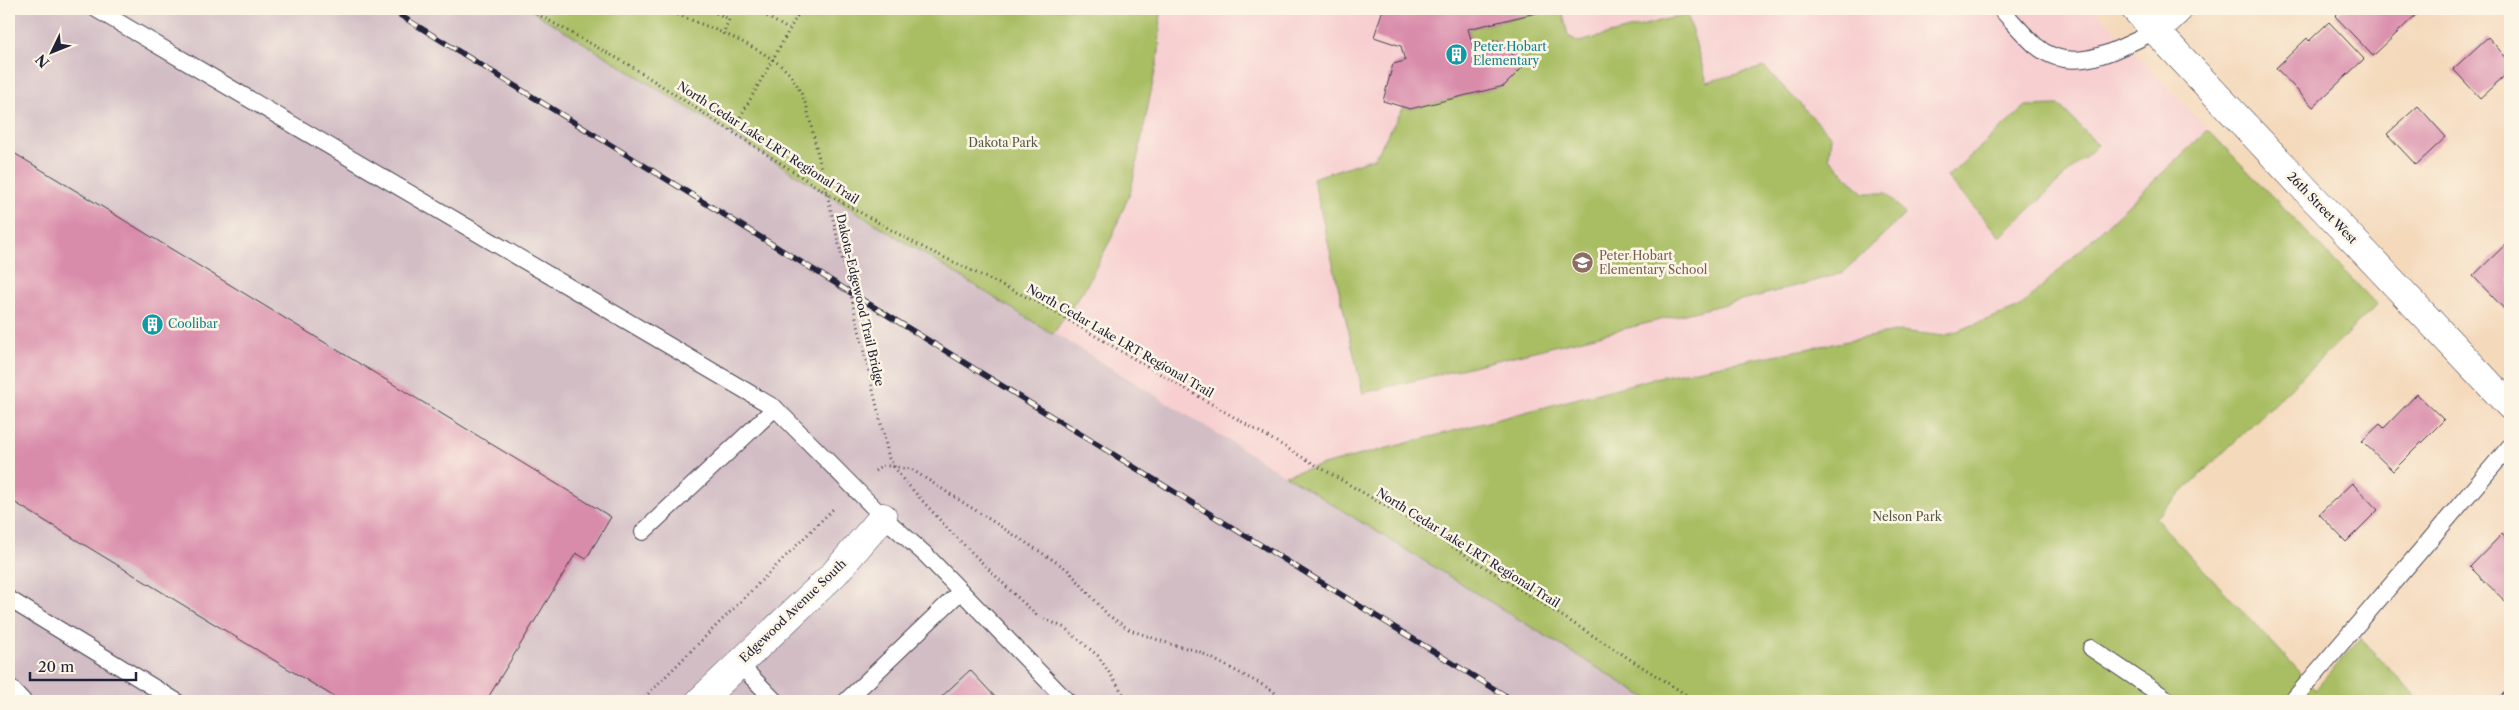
<svg xmlns="http://www.w3.org/2000/svg" width="2519" height="710" viewBox="0 0 2519 710" font-family="'Libre Caslon Text',serif">
  <rect width="100%" height="100%" fill="#fcf5e5"/>
  <filter id="ink" filterUnits="userSpaceOnUse"><feTurbulence type="fractalNoise" baseFrequency=".02" numOctaves="2"/><feDisplacementMap in="SourceGraphic" scale="10" xChannelSelector="R" yChannelSelector="G"/><feConvolveMatrix kernelMatrix="1 2 1 2 8 2 1 2 1" color-interpolation-filters="sRGB"/></filter>
  <filter id="wash" filterUnits="userSpaceOnUse"><feTurbulence type="fractalNoise" baseFrequency=".0096" numOctaves="4" result="noise"/><feDisplacementMap in="SourceGraphic" scale="20" xChannelSelector="R" yChannelSelector="G"/><feGaussianBlur stdDeviation="1.12" result="paint"/><feColorMatrix in="noise" values="0 0 0 0 0 0 0 0 0 0 0 0 0 0 0 0 0 1.4 0 .05"/><feComposite in="paint" operator="in"/></filter>
  <g filter="url(#wash)">
    <rect width="100%" height="100%" fill="#f4d9bb"/>
    <path fill="#f7cfd0" d="M1161,9H2094L2208,130L2020,307L1944,336L1900,331L1659,377L1285,475L1053,334L1085,288L1112,237L1131,190L1159,52Z"/>
    <path fill="#d2bdc5" d="M9,9H529L1651,701H9Z"/>
    <g fill="#a9be63" stroke="#66704f">
      <path d="M529,9H1161L1159,52L1131,190L1112,237L1085,288L1053,334Z"/>
      <path d="M1556,9H1562L1568,36L1579,42L1687,14L1707,82L1764,67L1831,136L1829,158L1863,193H1886L1905,214L1843,273L1762,295L1363,393L1313,178L1374,158L1404,107L1410,109L1504,86L1524,66L1498,40L1473,46L1468,29Z"/>
      <path d="M2059,105L2098,145L2000,237L1947,177L2026,106Z"/>
      <path d="M2208,130L2377,305L2155,518L2316,689L2360,638L2420,701H1651L1285,475L1659,377L1900,331L1944,336L2020,307Z"/>
    </g>
    <g id="blocks">
      <g fill="#d98baa">
        <path d="M1383,9H1553L1468,29L1473,46L1498,40L1524,66L1504,86L1410,109L1383,101L1393,64L1405,61L1401,46L1374,37Z"/>
        <path d="M2342,9H2422L2373,56L2335,16Z"/>
        <path d="M2329,22L2364,59L2313,107L2276,68L2307,38L2309,41Z"/>
        <path d="M2488,37L2510,62V71L2480,98L2453,69Z"/>
        <path d="M2418,106L2446,137L2416,165L2387,134Z"/>
        <path d="M9,150L611,517L586,559L576,553L486,701H341L9,499Z"/>
        <path d="M2510,240V315L2473,276Z"/>
        <path d="M2417,394L2444,420L2393,471L2362,441L2380,424L2384,428Z"/>
        <path d="M2352,483L2378,510L2346,542L2319,514Z"/>
        <path d="M2502,534L2510,543V606L2470,567Z"/>
        <path d="M970,670L999,701H937Z"/>
        <path d="M2510,687V701H2496Z"/>
      </g>
    </g>
  </g>
  <g filter="url(#ink)">
    <use href="#blocks" fill-opacity="0" stroke="#423d4e" stroke-width="1"/>
    <g fill="none" stroke-linecap="round" stroke-linejoin="round">
      <defs>
        <g id="service">
          <path d="M96,9L775,408L883,517L926,555L1067,701"/>
          <path d="M2001,9C2012,21 2023,34 2035,45C2073,78 2118,48 2156,31"/>
          <path d="M643,532L775,408"/>
          <path d="M9,599L176,701"/>
          <path d="M2091,648L2170,701"/>
          <path d="M739,664L775,701"/>
          <path d="M9,686L23,701"/>
          <path d="M846,701L961,591"/>
          <path d="M2292,701L2510,446"/>
        </g>
        <g id="minor">
          <path d="M2135,9L2510,406"/>
          <path d="M2156,31L2179,9"/>
          <path d="M700,701L834,574L883,517"/>
        </g>
      </defs>
      <use href="#service" stroke="#423d4e" stroke-width="18"/>
      <use href="#minor" stroke="#423d4e" stroke-width="29"/>
      <g stroke="#423d4e" stroke-width="3" stroke-dasharray="1 4" stroke-linecap="butt">
        <path d="M528,9L631,66L831,196L918,245L1039,303L1420,526L1696,701"/>
        <path d="M707,9L729,19L723,35"/>
        <path d="M754,9L788,29"/>
        <path d="M733,130L801,9"/>
        <path d="M875,471L882,465L911,469L1067,569L1108,615L1130,630L1170,644L1198,651L1272,690L1283,701"/>
        <path d="M641,701L835,507"/>
      </g>
      <use href="#service" stroke="#fff" stroke-width="16"/>
      <use href="#minor" stroke="#fff" stroke-width="28"/>
      <defs>
        <path id="rail" d="M390,9L1514,701"/>
      </defs>
      <use href="#rail" stroke="#22223b" stroke-width="5.5"/>
      <use href="#rail" stroke="#fcf5e5" stroke-width="4" stroke-dasharray="11" stroke-linecap="butt"/>
      <path stroke="#423d4e" stroke-width="3" stroke-dasharray="1 4" stroke-linecap="butt" d="M664,9C699,24 769,47 792,77C799,87 803,97 807,108L889,458L901,477L948,529L1015,595L1038,616L1065,628L1098,656L1128,701"/>
    </g>
  </g>
  <defs>
    <symbol id="building-disc" viewBox="-11 -11 22 22"><circle r="9.5" fill="#0f9aa8" stroke="#fcf5e5"/><path d="M-4-6H4V6H1V3H-1V6H-4ZM-2.5-4.3h1.7v1.8h-1.7ZM.8-4.3h1.7v1.8H.8ZM-2.5-1h1.7V.8h-1.7ZM.8-1h1.7V.8H.8Z" fill="#fff"/></symbol>
    <symbol id="school-disc" viewBox="-11 -11 22 22"><circle r="9.5" fill="#8d6e63" stroke="#fcf5e5"/><path d="M0-5L7-2L0 1L-7-2ZM-4 1L0 2.5L4 1V4Q0 6-4 4Z" fill="#fff"/></symbol>
  </defs>
  <g fill-rule="evenodd">
    <use href="#building-disc" x="1444" y="42" width="25" height="25"/>
    <use href="#school-disc" x="1570" y="250" width="25" height="25"/>
    <use href="#building-disc" x="140" y="312" width="25" height="25"/>
  </g>
  <g text-anchor="middle" stroke-width="5" stroke-linejoin="round" paint-order="stroke">
    <g font-size="12" fill="#0d838f" stroke="#fcf5e5" text-anchor="start">
      <text x="1473" y="51">Peter Hobart<tspan x="1473" dy="14">Elementary</tspan></text>
      <text x="168" y="328">Coolibar</text>
    </g>
    <g font-size="12" fill="#22223b" stroke="#fcf5e5">
      <text transform="translate(768 143) rotate(33)" y="4">North Cedar Lake LRT Regional Trail</text>
      <text transform="translate(2322 208) rotate(46)" y="4">26th Street West</text>
      <text transform="translate(860 300) rotate(77)" y="4">Dakota-Edgewood Trail Bridge</text>
      <text transform="translate(1120 341) rotate(30)" y="4">North Cedar Lake LRT Regional Trail</text>
      <text transform="translate(1468 548) rotate(32)" y="4">North Cedar Lake LRT Regional Trail</text>
      <text transform="translate(793 611) rotate(-44)" y="4">Edgewood Avenue South</text>
    </g>
    <g font-size="12" fill="#515949" stroke="#fcf5e5">
      <text x="1003" y="147">Dakota Park</text>
      <text x="1907" y="521">Nelson Park</text>
    </g>
    <g font-size="12" fill="#785e54" stroke="#fcf5e5" text-anchor="start">
      <text x="1599" y="260">Peter Hobart<tspan x="1599" dy="14">Elementary School</tspan></text>
    </g>
  </g>
  <rect width="2519" height="710" fill="none" stroke="#fcf5e5" stroke-width="30"/>
  <g transform="translate(52 52) rotate(227)" stroke="#fcf5e5" stroke-width="4" paint-order="stroke">
  <path d="M0-4L9 19L0 12L-9 19Z" fill="#22223b"/>
  <text y="-8" font-size="14" font-weight="bold" text-anchor="middle" fill="#22223b">N</text>
  </g>
  <path d="M30 672v8h106v-8" fill="none" stroke="#22223b" stroke-width="2.5"/>
  <text x="38" y="672" font-size="15" fill="#22223b" stroke="#fcf5e5" stroke-width="4" paint-order="stroke">20 m</text>
</svg>
